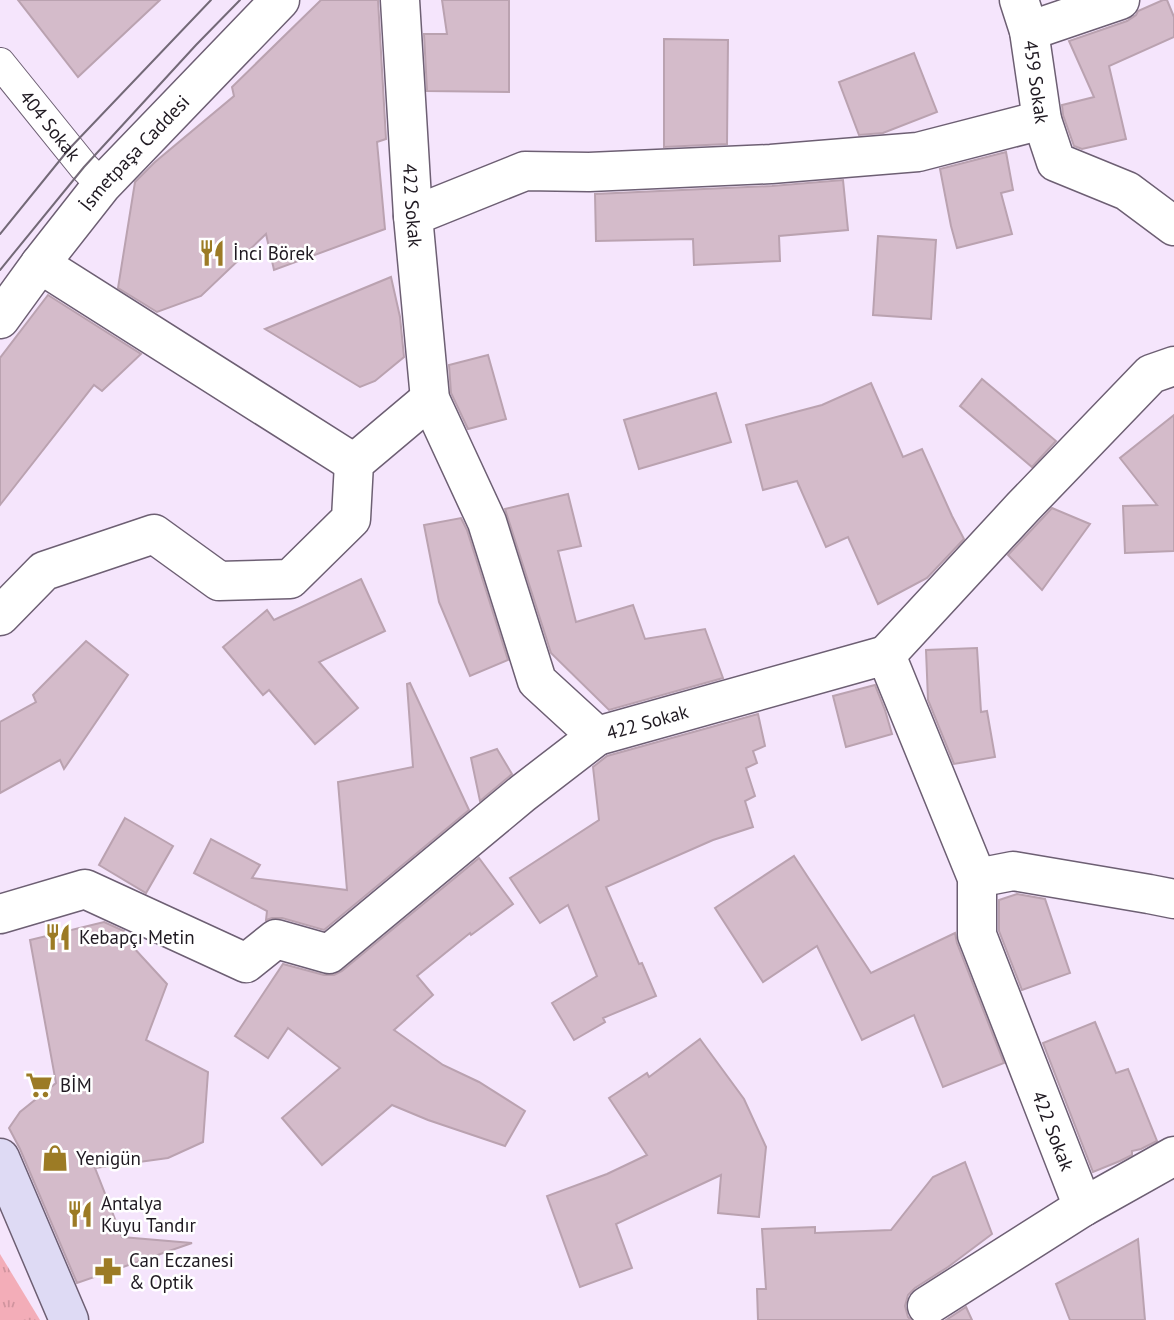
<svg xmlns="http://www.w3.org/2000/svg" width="1174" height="1320" viewBox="0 0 1174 1320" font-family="'PT Sans',sans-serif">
  <defs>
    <pattern id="park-tufts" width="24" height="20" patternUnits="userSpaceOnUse" patternTransform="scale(1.75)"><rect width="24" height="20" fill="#f3adb8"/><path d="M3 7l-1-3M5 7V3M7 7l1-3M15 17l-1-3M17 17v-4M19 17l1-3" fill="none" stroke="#d0949e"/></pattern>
  </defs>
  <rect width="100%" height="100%" fill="#f5e5fc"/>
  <path fill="url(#park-tufts)" d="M0,1254L40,1320H0Z"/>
  <g fill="#d4bbca" stroke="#baa2b0" stroke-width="2">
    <path d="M18,0H160L78,77Z"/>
    <path d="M321,0H378L386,139L377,142L385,229L274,270L266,234L201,296L157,312L118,288L135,182L155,162L234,96L232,87Z"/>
    <path d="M442,0H509V92L427,91L424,34H447Z"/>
    <path d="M1163,0H1167L1174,17V37L1109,66L1126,139L1082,149L1074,146L1063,115L1062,105L1094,97L1069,41L1127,21L1136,15L1138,11Z"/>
    <path d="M664,39L728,40L727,144L664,147Z"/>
    <path d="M914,53L937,112L883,133L859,135L839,82Z"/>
    <path d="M1006,152L1013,190L1001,193L1012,234L957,248L951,226L940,169Z"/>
    <path d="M843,180L848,230L779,236L780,261L694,265L693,239L596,241L595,194L772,186Z"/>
    <path d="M878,236L936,240L931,319L873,315Z"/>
    <path d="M391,277L400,317L404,357L375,381L360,387L265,329Z"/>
    <path d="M48,295L141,354L102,391L94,385L0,505V358Z"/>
    <path d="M488,355L506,419L468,429L451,393L449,365Z"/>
    <path d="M982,379L1056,441L1032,467L960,406Z"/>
    <path d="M871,383L903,457L922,449L952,516L964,539L927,578L878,604L848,537L826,547L797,481L763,490L746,425L822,405Z"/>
    <path d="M716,393L731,442L639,469L624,420Z"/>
    <path d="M1174,415V551L1125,553L1123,506L1157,505L1120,458Z"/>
    <path d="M568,494L581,546L558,551L576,622L633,605L645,639L705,629L723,678L609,710L551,653L505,509Z"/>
    <path d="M1052,508L1090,524L1042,590L1008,555Z"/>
    <path d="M461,518L467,530L508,660L470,676L439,602L424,525Z"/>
    <path d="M361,579L385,631L319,662L358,708L315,744L269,690L263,695L223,647L267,610L274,620Z"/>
    <path d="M86,641L128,675L64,769L60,760L0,793V722L36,702L33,695Z"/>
    <path d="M977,648L981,712L987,711L995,757L954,764L928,700L926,650Z"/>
    <path d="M410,683L469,810L324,930L282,918H272L266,920L267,911L194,873L211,839L260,865L252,878L347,890L338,782L413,767L407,684Z"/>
    <path d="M875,685L885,710L892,734L846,747L833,696Z"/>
    <path d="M758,714L765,746L753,751L757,763L746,768L755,796L745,801L753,827L713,840L606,887L639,964L642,963L656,996L603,1018L605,1022L574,1040L552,1003L597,976L568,905L540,923L510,878L599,820L593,767L607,756Z"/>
    <path d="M497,749L512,774L480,801L471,758Z"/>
    <path d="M125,818L173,846L146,893L99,865Z"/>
    <path d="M794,856L871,973L955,933L957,943L1004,1063L943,1087L914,1015L862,1040L817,946L763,982L715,908Z"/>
    <path d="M479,858L513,904L471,935L470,933L417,976L433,995L394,1030L443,1065L479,1082L525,1111L505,1146L428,1120L392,1105L322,1165L282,1118L340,1068L288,1028L268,1058L235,1036L283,964L324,975H334L342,971Z"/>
    <path d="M1017,894L1045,899L1070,973L1022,990L999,931V900Z"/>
    <path d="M104,922L124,931L122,935L167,984L146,1040L208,1072L203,1142L168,1158L95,1168L122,1237L192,1243L77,1283L20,1149L9,1128L20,1112L56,1083L30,940Z"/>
    <path d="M1095,1022L1116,1073L1128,1069L1157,1141L1141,1149L1132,1151V1155L1120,1161L1093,1172L1043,1043Z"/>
    <path d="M700,1039L744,1099L766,1147L759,1217L718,1213L721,1175L616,1224L632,1268L580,1287L547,1196L607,1174L647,1155L609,1098L647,1073L649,1077Z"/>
    <path d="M965,1162L992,1234L948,1267L915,1288L908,1295L905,1306L908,1317L911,1320H758L757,1289H766L762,1229L815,1227V1233L891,1230L933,1177Z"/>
    <path d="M1138,1239L1145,1320H1070L1056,1284Z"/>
    <path d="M966,1307L972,1320H946Z"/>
  </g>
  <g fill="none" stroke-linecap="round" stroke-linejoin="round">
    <defs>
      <g id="pedestrian">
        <path id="s1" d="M0,63L84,167L102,185"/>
      </g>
      <g id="minor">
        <path id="s2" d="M400,0L413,216L430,399L487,522L537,681L597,736L886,655L977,878V935L1083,1207"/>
        <path id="s3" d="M1019,0L1029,31L1042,120L1056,162L1127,191L1174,226"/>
        <path d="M1029,31L1120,0"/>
        <path d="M413,216L525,171L589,172L771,164L918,152L1042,120"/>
        <path d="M40,264L354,463"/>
        <path d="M0,616L44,571L154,534L219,581L290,579L351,519L354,463L430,399"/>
        <path d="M886,655L1022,508L1151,374L1174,366"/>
        <path d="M977,878L1013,871L1149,894L1174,899"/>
        <path d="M0,914L85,889L246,963L276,939L329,954L523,793L597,736"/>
        <path d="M927,1306L1083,1207L1174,1156"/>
      </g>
      <g id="tertiary">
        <path id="s4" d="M0,319L40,264L102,185L280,0"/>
      </g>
      <path id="secondary" d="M0,1158L69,1320"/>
    </defs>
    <use href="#pedestrian" stroke="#6d5f73" stroke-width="32"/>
    <use href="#minor" stroke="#6d5f73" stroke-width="41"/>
    <use href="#tertiary" stroke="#6d5f73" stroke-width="41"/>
    <use href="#secondary" stroke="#6d5f73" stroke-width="41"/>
    <use href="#pedestrian" stroke="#fff" stroke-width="30"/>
    <use href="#minor" stroke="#fff" stroke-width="38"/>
    <use href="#tertiary" stroke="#fff" stroke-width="38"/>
    <use href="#secondary" stroke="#dedaf4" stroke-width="38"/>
    <g stroke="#736977" stroke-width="2">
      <path d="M0,234L69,149L211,0"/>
      <path d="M0,270L84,167L196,45L240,0"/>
    </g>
  </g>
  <defs>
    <symbol id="restaurant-bare" viewBox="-9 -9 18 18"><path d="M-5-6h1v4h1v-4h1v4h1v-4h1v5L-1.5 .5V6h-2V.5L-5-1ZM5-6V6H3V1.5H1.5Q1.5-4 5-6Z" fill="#9c7b25" stroke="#fff" stroke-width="2.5" paint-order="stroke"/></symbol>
    <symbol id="supermarket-bare" viewBox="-9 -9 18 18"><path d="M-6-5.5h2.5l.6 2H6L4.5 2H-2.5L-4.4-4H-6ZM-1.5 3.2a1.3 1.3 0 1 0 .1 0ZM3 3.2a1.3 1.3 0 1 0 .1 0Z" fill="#9c7b25" stroke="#fff" stroke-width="2.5" paint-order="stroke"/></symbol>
    <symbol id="shop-bare" viewBox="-9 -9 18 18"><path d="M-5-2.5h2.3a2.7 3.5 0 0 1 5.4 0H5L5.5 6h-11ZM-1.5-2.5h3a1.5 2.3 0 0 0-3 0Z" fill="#9c7b25" stroke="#fff" stroke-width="2.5" paint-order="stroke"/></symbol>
    <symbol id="pharmacy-bare" viewBox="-9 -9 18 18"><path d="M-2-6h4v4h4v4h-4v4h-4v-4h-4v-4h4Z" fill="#9c7b25" stroke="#fff" stroke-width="2.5" paint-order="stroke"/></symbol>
  </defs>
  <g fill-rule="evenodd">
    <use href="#restaurant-bare" x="193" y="234" width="38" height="38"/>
    <use href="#restaurant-bare" x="39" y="918" width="38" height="38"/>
    <use href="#supermarket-bare" x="20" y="1066" width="38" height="38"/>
    <use href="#shop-bare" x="36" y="1139" width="38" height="38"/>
    <use href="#restaurant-bare" x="61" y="1195" width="38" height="38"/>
    <use href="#pharmacy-bare" x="89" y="1252" width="38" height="38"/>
  </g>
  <g text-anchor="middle" stroke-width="5" stroke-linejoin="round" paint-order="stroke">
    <g font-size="19" fill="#1f1921" stroke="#fff">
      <text dy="7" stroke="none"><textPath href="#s3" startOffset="84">459 Sokak</textPath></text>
      <text dy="7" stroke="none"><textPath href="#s1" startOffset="80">404 Sokak</textPath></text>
      <text dy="7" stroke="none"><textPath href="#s4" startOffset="214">İsmetpaşa Caddesi</textPath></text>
      <text dy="7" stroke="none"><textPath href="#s2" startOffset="206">422 Sokak</textPath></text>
      <text dy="7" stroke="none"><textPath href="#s2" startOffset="836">422 Sokak</textPath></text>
      <text dy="7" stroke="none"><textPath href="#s2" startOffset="1592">422 Sokak</textPath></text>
    </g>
    <g font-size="19" fill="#1f1921" stroke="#fff" text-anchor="start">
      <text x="233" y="260">İnci Börek</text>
      <text x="79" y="944">Kebapçı Metin</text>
      <text x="60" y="1092">BİM</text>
      <text x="76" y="1165">Yenigün</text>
      <text x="101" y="1210">Antalya<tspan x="101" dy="22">Kuyu Tandır</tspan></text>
      <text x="129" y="1267">Can Eczanesi<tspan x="129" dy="22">&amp; Optik</tspan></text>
    </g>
  </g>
</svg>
